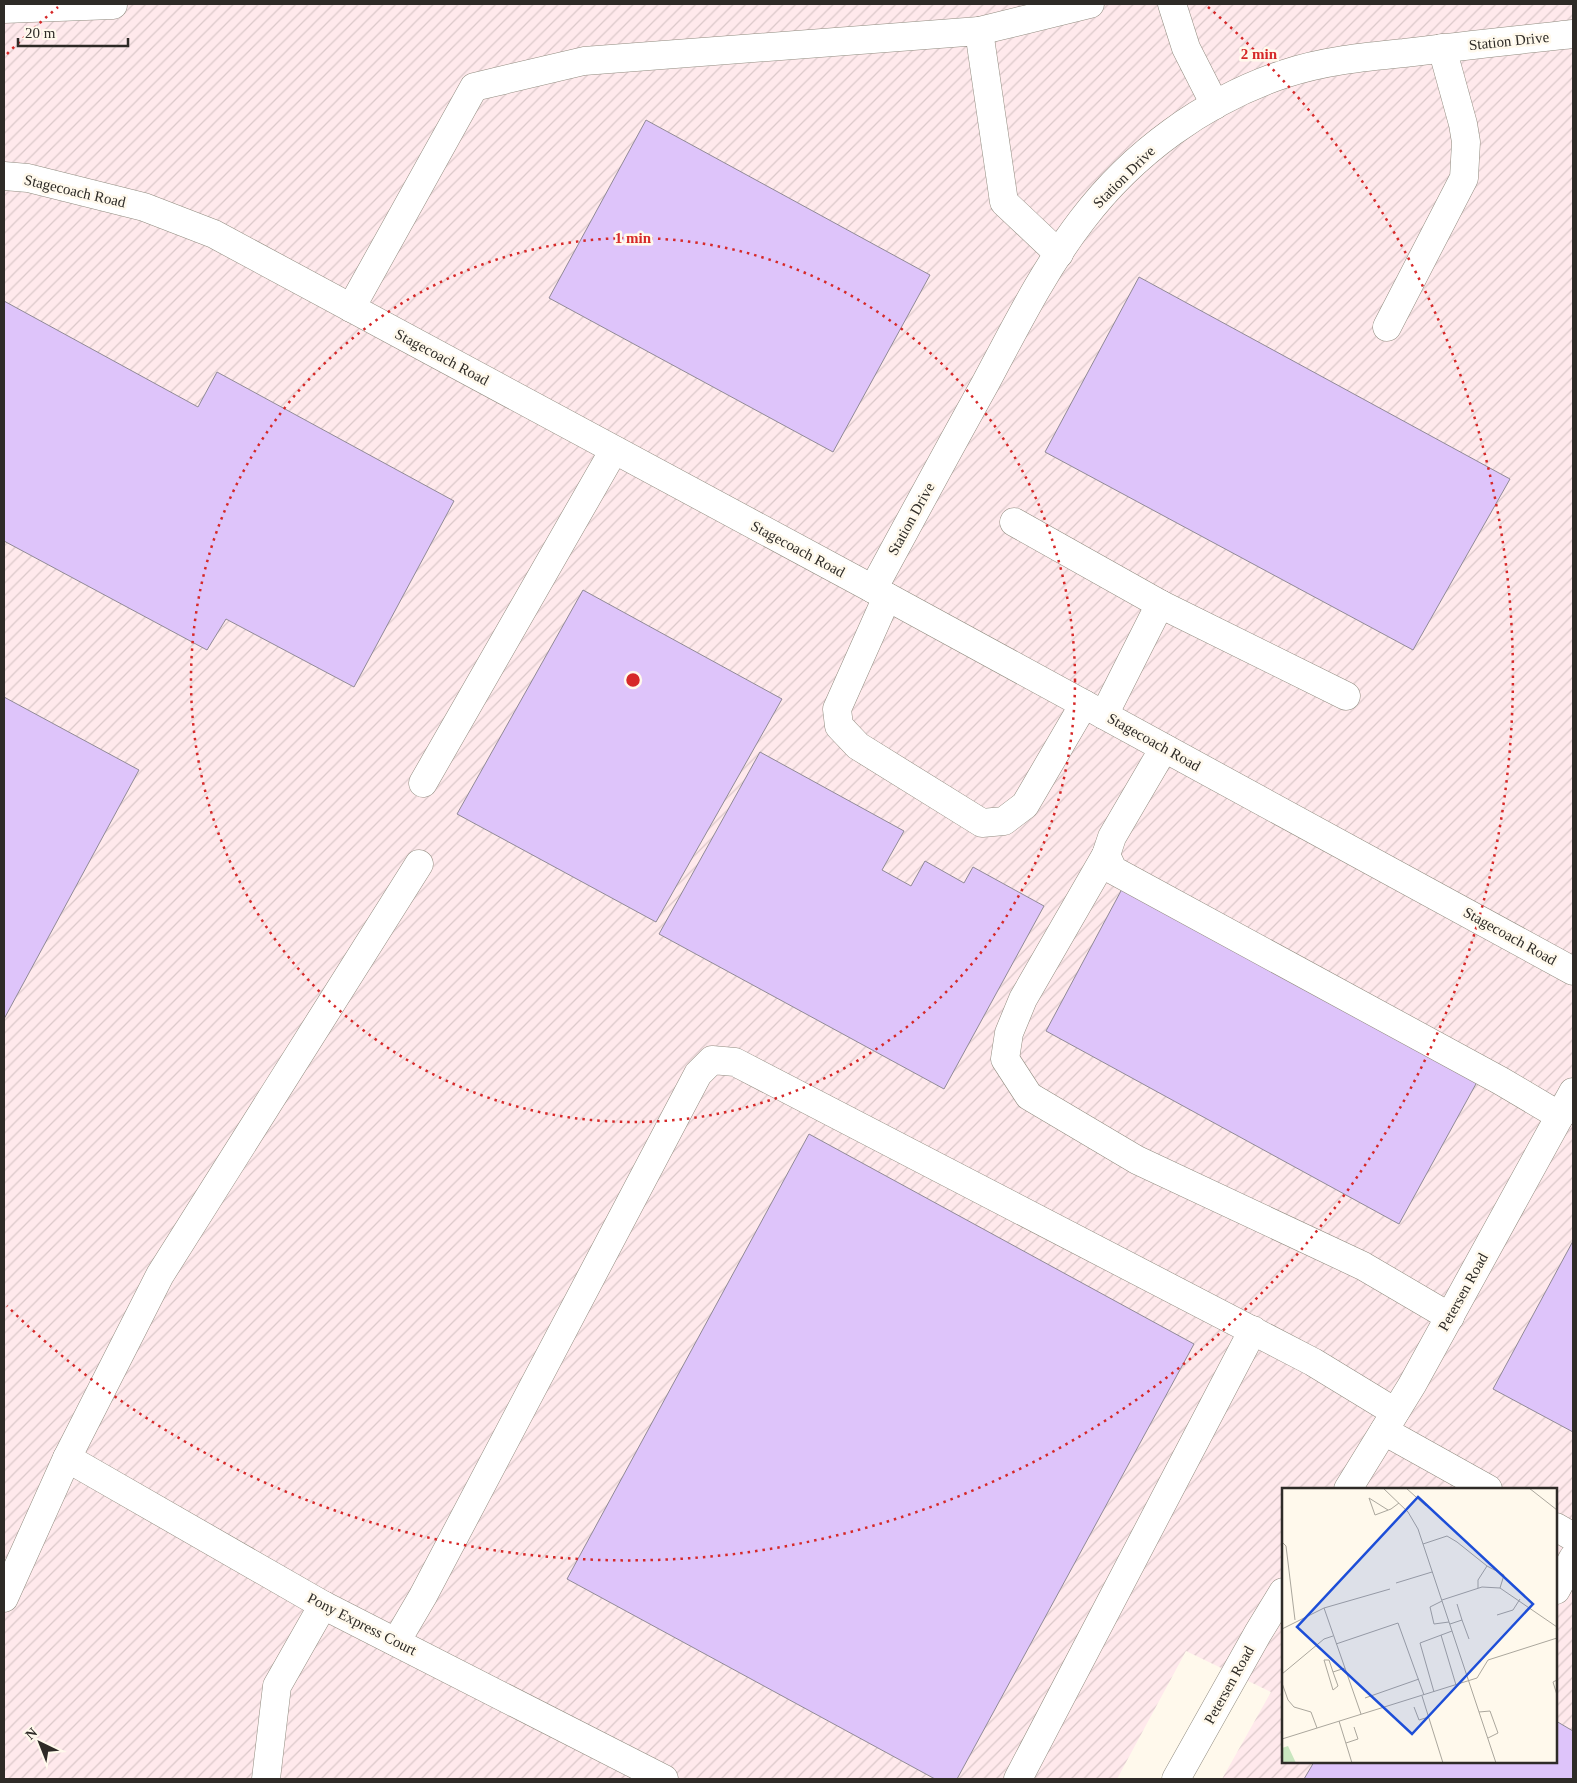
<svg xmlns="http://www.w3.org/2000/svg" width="1577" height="1783" viewBox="0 0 1577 1783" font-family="Georgia,serif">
  <defs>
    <pattern id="industrial-furrows" width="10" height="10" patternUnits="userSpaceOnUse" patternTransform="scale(1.25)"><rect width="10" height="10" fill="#ffe9ec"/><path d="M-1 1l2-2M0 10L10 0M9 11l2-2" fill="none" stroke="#dbc8ca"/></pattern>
  </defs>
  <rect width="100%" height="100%" fill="#fff9ec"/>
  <path fill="url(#industrial-furrows)" fill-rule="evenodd" d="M4,4H1573V1779H1222L1271,1692L1186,1651L1117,1779H4ZM1283,1489H1556V1762H1283Z"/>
  <g fill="#dec4fa" stroke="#908a96">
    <path d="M646,120L930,275L833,452L549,298Z"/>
    <path d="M1139,277L1510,479L1413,650L1045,452Z"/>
    <path d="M4,301L198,407L217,372L454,501L354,687L226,619L207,650L4,541Z"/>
    <path d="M583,590L782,699L656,922L457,814Z"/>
    <path d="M4,697L139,770L4,1019Z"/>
    <path d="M760,752L904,831L882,870L911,886L925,861L964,883L973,867L1044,906L944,1089L659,934Z"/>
    <path d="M1122,889L1477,1082L1399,1224L1046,1031Z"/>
    <path d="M809,1134L1194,1344L957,1779H935L567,1579Z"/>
    <path d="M1573,1241V1432L1493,1389Z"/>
    <path d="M1556,1721L1573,1731V1779H1304L1314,1762H1556Z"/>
  </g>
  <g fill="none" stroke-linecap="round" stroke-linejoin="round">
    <defs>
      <g id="minor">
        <path d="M1172,4L1186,48L1215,105"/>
        <path d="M4,9L113,5"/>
        <path d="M979,31L1090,4"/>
        <path d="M4,176L28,178L144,207L214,234L873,589L1573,971"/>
        <path d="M351,308L474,87L584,61L979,31L1004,202L1059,254"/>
        <path d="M1387,327L1464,178L1466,142L1463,124L1442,48"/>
        <path d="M1014,522L1160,604"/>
        <path d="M873,589C910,521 947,452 985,384C1015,328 1043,271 1082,220C1133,153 1204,101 1284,74C1323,61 1363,57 1404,53C1460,46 1517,40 1573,34"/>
        <path d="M887,597L837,709L839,726L858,746L982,823L1004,821L1025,805L1084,704"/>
        <path d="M1104,715L1160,604L1346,696"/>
        <path d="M1164,748L1112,837L1106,855L1023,999L1009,1033L1005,1059L1029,1096L1137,1160L1363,1266L1450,1317"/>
        <path d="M423,783L614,450"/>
        <path d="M1106,855L1113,870L1501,1081L1560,1116"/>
        <path d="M1384,1431L1488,1489"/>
        <path d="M67,1458L323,1605L664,1779"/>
        <path d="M1348,1489L1412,1385L1573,1092"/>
        <path d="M1556,1527L1573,1537"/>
        <path d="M1556,1590L1573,1558"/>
        <path d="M4,1598L67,1458L160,1275L419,864"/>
        <path d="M396,1642L423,1596L698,1074L712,1060L735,1062L1313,1362L1395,1412"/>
        <path d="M266,1779L277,1686L323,1605"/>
        <path d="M1018,1779L1253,1330"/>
        <path d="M1176,1779L1258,1633L1283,1592"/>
      </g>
    </defs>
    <use href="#minor" stroke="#908b7f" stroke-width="29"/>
    <use href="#minor" stroke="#fff" stroke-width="28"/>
  </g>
  <g fill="none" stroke="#d62828" stroke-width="2.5" stroke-dasharray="2.5 5">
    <circle cx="633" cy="680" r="442"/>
    <path d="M7 54A885 885 0 0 1 58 7M1208 7A885 885 0 1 1 7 1306"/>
  </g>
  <g text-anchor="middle" stroke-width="5" stroke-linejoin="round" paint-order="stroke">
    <g font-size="15" fill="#2e2b27" stroke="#fff9ec">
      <text transform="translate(1509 41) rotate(-6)" y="5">Station Drive</text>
      <text transform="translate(1124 177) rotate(-45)" y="5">Station Drive</text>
      <text transform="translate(75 191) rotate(13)" y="5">Stagecoach Road</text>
      <text transform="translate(442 357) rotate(28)" y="5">Stagecoach Road</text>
      <text transform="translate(911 519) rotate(-61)" y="5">Station Drive</text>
      <text transform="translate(798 549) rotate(28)" y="5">Stagecoach Road</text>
      <text transform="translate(1154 742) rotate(29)" y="5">Stagecoach Road</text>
      <text transform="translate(1510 936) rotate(29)" y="5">Stagecoach Road</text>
      <text transform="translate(1463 1292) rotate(-61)" y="5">Petersen Road</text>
      <text transform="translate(362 1624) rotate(27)" y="5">Pony Express Court</text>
      <text transform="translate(1229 1685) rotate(-61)" y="5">Petersen Road</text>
    </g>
  </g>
  <g transform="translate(1282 1488)">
    <rect width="275" height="275" fill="#fff9ec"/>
    <path d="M6,258L14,275H0V260Z" fill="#c9e6bf"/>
    <path fill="none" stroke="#aba79d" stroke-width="1" d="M101,0L126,24L136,41L214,275M124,0L144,18M247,0L275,22M106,22L87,10L93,27L109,21L117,15M0,54L4,58L13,132M141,56L165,48L175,54L205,78L196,92V100M205,78L222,87L218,100M114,95L150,84M160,112L200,99L218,100L275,139M160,113L148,119L152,136L167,134M175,116L180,132M42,120L79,226M215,127L231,122L238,111M168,136L180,132L187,151M0,141L42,120L108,101M159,147L174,197M54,156L116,135L142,207M51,184L47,172H42L51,202L56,198L51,184L63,180M0,186L42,151L51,148M275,192L271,194L275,207M0,195L6,212L12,219L29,224L35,240M152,204L138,155L170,143M140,208L161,275M83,210L137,191M132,219L137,232L147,229M197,224L208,223L216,245L206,250M57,233L70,275M0,251L195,190L206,172L275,150M64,255L76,251L72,239"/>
    <path fill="#1d4ed8" fill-opacity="0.15" stroke="#1d4ed8" stroke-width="2.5" d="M136,9L251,116L130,246L15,139Z"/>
    <rect width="275" height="275" fill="none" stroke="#2e2b27" stroke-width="2.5"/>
  </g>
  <circle cx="633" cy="680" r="8" fill="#d62828" stroke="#fff9ec" stroke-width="2.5"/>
  <g font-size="15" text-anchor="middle" font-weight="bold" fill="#d62828" stroke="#fff9ec" stroke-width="5" stroke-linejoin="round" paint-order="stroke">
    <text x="1259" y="59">2 min</text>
    <text x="633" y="243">1 min</text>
  </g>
  <rect width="1577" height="1783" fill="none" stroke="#2e2b27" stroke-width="10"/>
  <g transform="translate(40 1743) rotate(317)" stroke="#fff9ec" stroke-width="4" paint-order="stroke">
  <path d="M0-4L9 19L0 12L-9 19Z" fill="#2e2b27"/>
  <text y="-8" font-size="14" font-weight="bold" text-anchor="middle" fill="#2e2b27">N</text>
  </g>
  <path d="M18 38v8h110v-8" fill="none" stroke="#2e2b27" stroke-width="2.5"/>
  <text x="25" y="38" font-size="15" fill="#2e2b27" stroke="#fff9ec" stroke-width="4" paint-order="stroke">20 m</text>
</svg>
